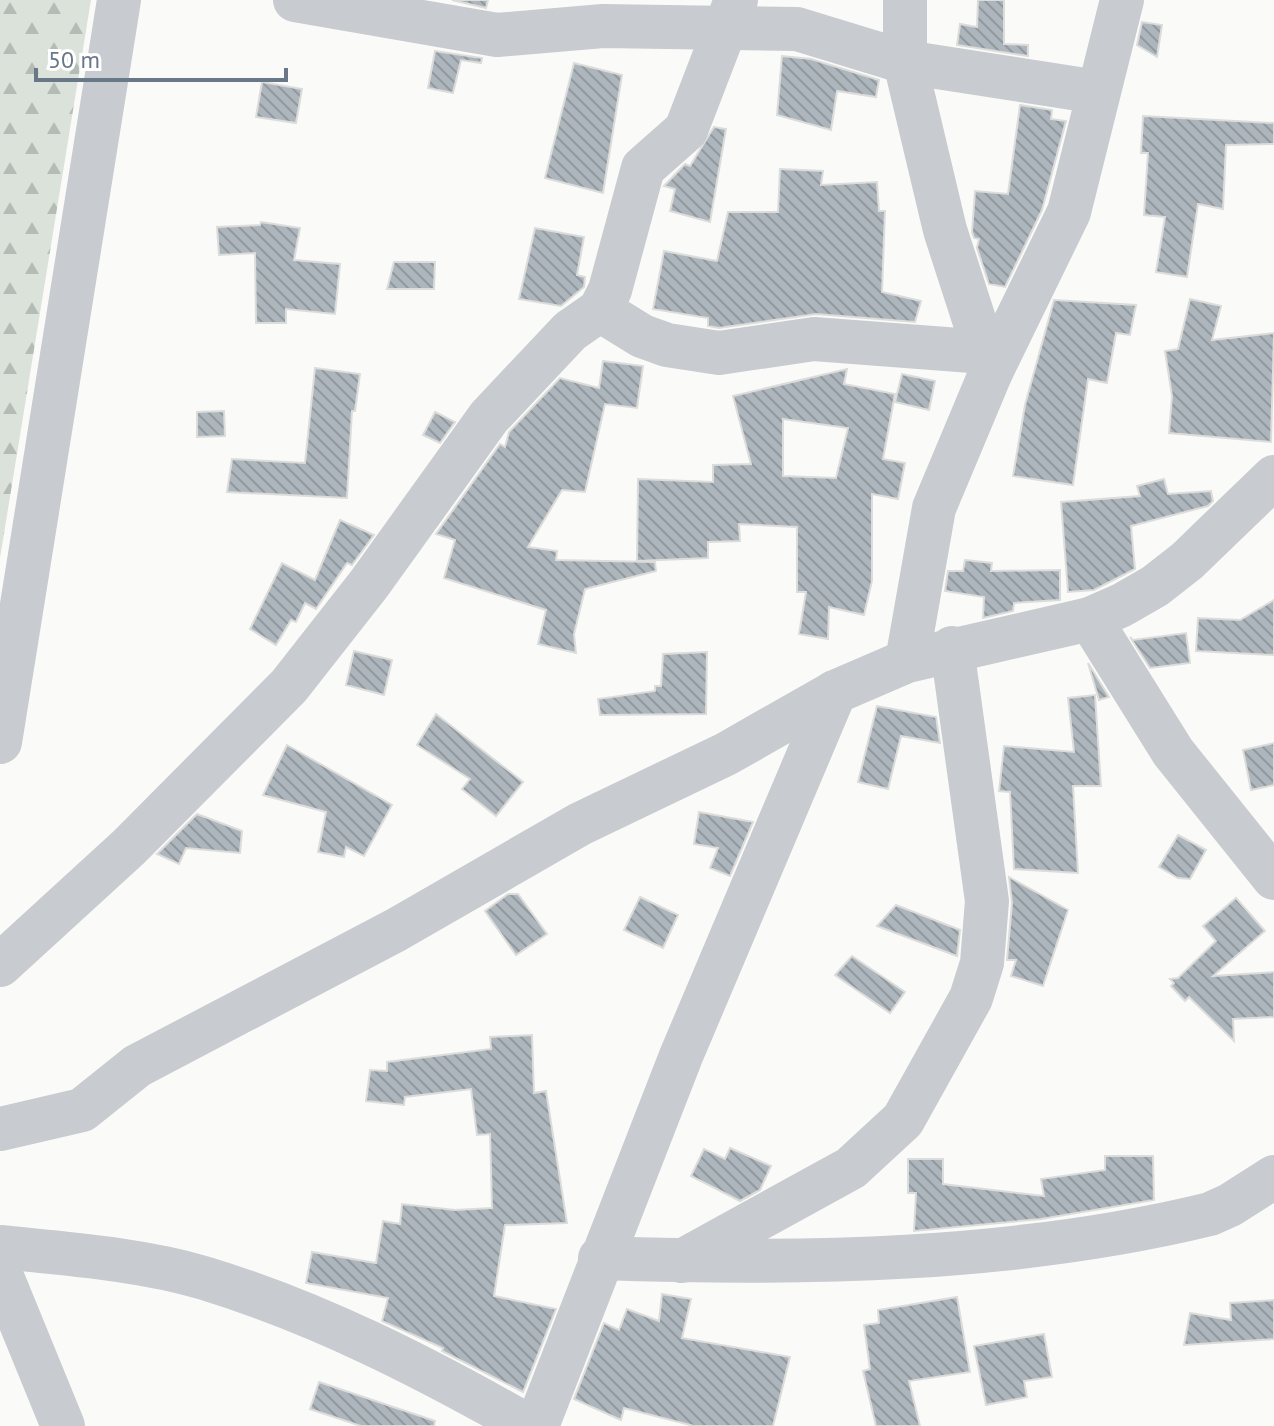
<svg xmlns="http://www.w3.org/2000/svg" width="1274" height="1426" viewBox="0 0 1274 1426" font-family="'PT Sans',sans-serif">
  <defs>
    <pattern id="forest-firs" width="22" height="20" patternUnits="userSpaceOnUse" patternTransform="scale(2)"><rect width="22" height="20" fill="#dbe2d9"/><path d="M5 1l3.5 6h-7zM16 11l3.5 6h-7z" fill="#b5bcb6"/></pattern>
    <pattern id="building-back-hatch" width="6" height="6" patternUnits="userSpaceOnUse" patternTransform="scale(2)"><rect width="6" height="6" fill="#aeb6bd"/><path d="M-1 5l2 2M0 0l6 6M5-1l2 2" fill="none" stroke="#91999f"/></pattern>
  </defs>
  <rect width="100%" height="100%" fill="#fafaf8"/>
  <path fill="url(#forest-firs)" d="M0,0H91L0,558Z"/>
  <g fill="url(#building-back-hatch)" stroke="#dcdcda" stroke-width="2" fill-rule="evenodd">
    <path d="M452,0H488L486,8Z"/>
    <path d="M978,0H1004V44L1028,45V56L957,45L960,24L977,27Z"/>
    <path d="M1142,22L1162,25L1157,57L1137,45Z"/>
    <path d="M435,51L482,58L481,63L461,60L453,93L428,88Z"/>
    <path d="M782,56L811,59L879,80L876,97L837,91L831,130L777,115Z"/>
    <path d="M574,63L622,75L603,193L545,178Z"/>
    <path d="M262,82L302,89L296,123L256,117Z"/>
    <path d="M1020,105L1052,110L1051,119L1066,121L1042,210L1005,287L989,284L977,248L979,239L974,238L972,232L975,191L1008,194Z"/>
    <path d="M1143,116L1274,123V144L1226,145L1223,209L1198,204L1187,277L1156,272L1165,217L1144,215L1148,153H1141Z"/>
    <path d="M714,127L726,129L710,222L670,211L675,189L664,186L685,164L690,166Z"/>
    <path d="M780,169L823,171L821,185L877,182L879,211H885L882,292L921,301L915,322L816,314L719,328L708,326V318L653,309L664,251L717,261L728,212H778Z"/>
    <path d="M261,222L300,228L294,260L340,264L335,314L286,309V323H256L255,253L219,255L217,227L260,225Z"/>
    <path d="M535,228L584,237L577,275L585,277L584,287L561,306L519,299Z"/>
    <path d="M394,262H435L434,289H387Z"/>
    <path d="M1190,299L1221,306L1212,340L1274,333L1271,442L1169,433L1172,396L1165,351L1178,349Z"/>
    <path d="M1054,300L1136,305L1130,335L1116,333L1107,383L1088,379L1073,485L1013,476L1025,405Z"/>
    <path d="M603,361L643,366L637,408L605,404L585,492L562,490L528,547L557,551L556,560L655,562L656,571L585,589L574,634L576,653L538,644L546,610L444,578L455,540L436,534L500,444L505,447L509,432L560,378L599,388Z"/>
    <path d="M315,368L360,374L355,411H352L347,498L227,492L232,459L305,463Z"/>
    <path d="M847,369L844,384L895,394L883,459L905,463L898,499L872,494V581L864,615L829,607L828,639L799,634L806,592H797V527L739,524L740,541L708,542V558L637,561L638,479L713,482V465L751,464L733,396ZM783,419L848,428L836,478L783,476Z"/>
    <path d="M902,374L935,381L929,410L895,402Z"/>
    <path d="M224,411L225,436L197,437V412Z"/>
    <path d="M435,412L455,422L440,443L423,435Z"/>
    <path d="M1164,479L1168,494L1211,491L1213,501L1208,506L1131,526L1135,569L1094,590L1068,592L1061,502L1140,496L1137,486Z"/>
    <path d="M340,520L374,535L352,565L347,563L316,609L305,603L296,622L291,620L276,645L250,629L282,563L315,580Z"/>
    <path d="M965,560L992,563L991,571L1060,570V600L1014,603L1013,611L983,618L984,597L945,591L948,571H963Z"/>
    <path d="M1274,600V655L1196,651L1198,618L1240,620Z"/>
    <path d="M1186,633L1190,663L1150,668L1130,637L1133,640Z"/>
    <path d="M354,651L392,660L384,695L346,685Z"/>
    <path d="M707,652L706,714L600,715L598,699L655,691V686H661L663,654Z"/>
    <path d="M1088,663L1109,697L1099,700Z"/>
    <path d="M1095,695L1101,786H1073L1078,873L1014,869L1010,792L999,791L1004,746L1074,752L1068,698Z"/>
    <path d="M877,706L936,717L940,743L901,736L888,789L858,782Z"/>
    <path d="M436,714L523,782L496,816L462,789L470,779L417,745Z"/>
    <path d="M1274,743V785L1251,790L1243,750Z"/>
    <path d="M287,745L392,805L364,856L346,847L344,857L318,852L326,812L263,795Z"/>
    <path d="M699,812L753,822L730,876L710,868L718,848L694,844Z"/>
    <path d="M197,814L242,831L240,853L186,848L179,864L157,854Z"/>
    <path d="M1178,835L1206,850L1190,879L1178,878L1159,867Z"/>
    <path d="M1009,877L1068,910L1043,986L1011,976L1016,960H1007L1012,903Z"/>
    <path d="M508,894H518L547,934L516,955L485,911Z"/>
    <path d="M640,897L678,915L663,948L624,930Z"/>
    <path d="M1236,898L1265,931L1213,976L1274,972V1017L1233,1019L1234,1041L1189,997L1185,1001L1171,986L1174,983L1170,979L1178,978L1216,941L1203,926Z"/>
    <path d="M896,905L960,930L957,956L877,926Z"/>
    <path d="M852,956L905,992L890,1013L835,975Z"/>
    <path d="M532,1035L534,1093L546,1091L567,1223L505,1225L494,1296L556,1309L523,1392L442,1351L443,1348L382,1321L388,1298L306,1283L312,1252L376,1263L383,1221L400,1224L402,1204L455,1210L492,1208L490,1134L477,1135L471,1089L405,1097L404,1105L366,1101L370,1070L387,1071V1062L491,1049L490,1037Z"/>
    <path d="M730,1148L771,1166L760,1190L740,1201L691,1176L704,1149L725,1159Z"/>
    <path d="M1105,1156H1153L1154,1200L1041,1219L914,1231L916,1193H908V1159H943V1184L1044,1196L1041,1179L1105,1170Z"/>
    <path d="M662,1294L691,1299L682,1338L790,1357L773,1426H694L624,1408L621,1420L574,1399L604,1323L619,1330L627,1309L659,1321Z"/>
    <path d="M957,1297L970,1372L909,1381L920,1426H876L863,1371L870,1369L864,1325L879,1323L878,1310Z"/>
    <path d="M1274,1300V1339L1184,1345L1190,1313L1231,1320L1230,1303Z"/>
    <path d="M1044,1334L1052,1377L1024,1381L1027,1397L986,1405L974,1346Z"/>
    <path d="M319,1382L435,1421L434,1426H361L310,1409Z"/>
  </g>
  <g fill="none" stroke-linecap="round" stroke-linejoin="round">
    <g stroke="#c8cbcf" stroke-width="44">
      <path d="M295,0L497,35L603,26L797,29L905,62L1098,92"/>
      <path d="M905,0V62L945,230L991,372"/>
      <path d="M600,310L642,336L667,345L719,353L814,339L985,352"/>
      <path d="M1090,619L1173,752L1274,878"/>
      <path d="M907,661L934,508L991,372L1069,212L1122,0"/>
      <path d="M0,742L119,0"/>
      <path d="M0,965L129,847L289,686L369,584L489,417L570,331L600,310L610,290L643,168L686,130L736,0"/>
      <path d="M0,1129L82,1110L137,1066L396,930L580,824L726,754L835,692L907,661L1090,619L1122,605L1155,586L1187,561L1274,477"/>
      <path d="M0,1247C67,1254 139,1259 204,1278C319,1313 424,1367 528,1426"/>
      <path d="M600,1258C801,1265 1013,1262 1210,1214L1230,1205L1274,1177"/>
      <path d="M682,1261L851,1168L903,1120L971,998L982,963L987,901L952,648"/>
      <path d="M0,1272L63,1426"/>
      <path d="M537,1426L681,1056L835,692"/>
    </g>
  </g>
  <path d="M36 68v12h250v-12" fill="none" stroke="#687889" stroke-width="4"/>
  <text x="48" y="68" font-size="24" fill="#687889" stroke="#ffffff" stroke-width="6" paint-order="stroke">50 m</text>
</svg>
